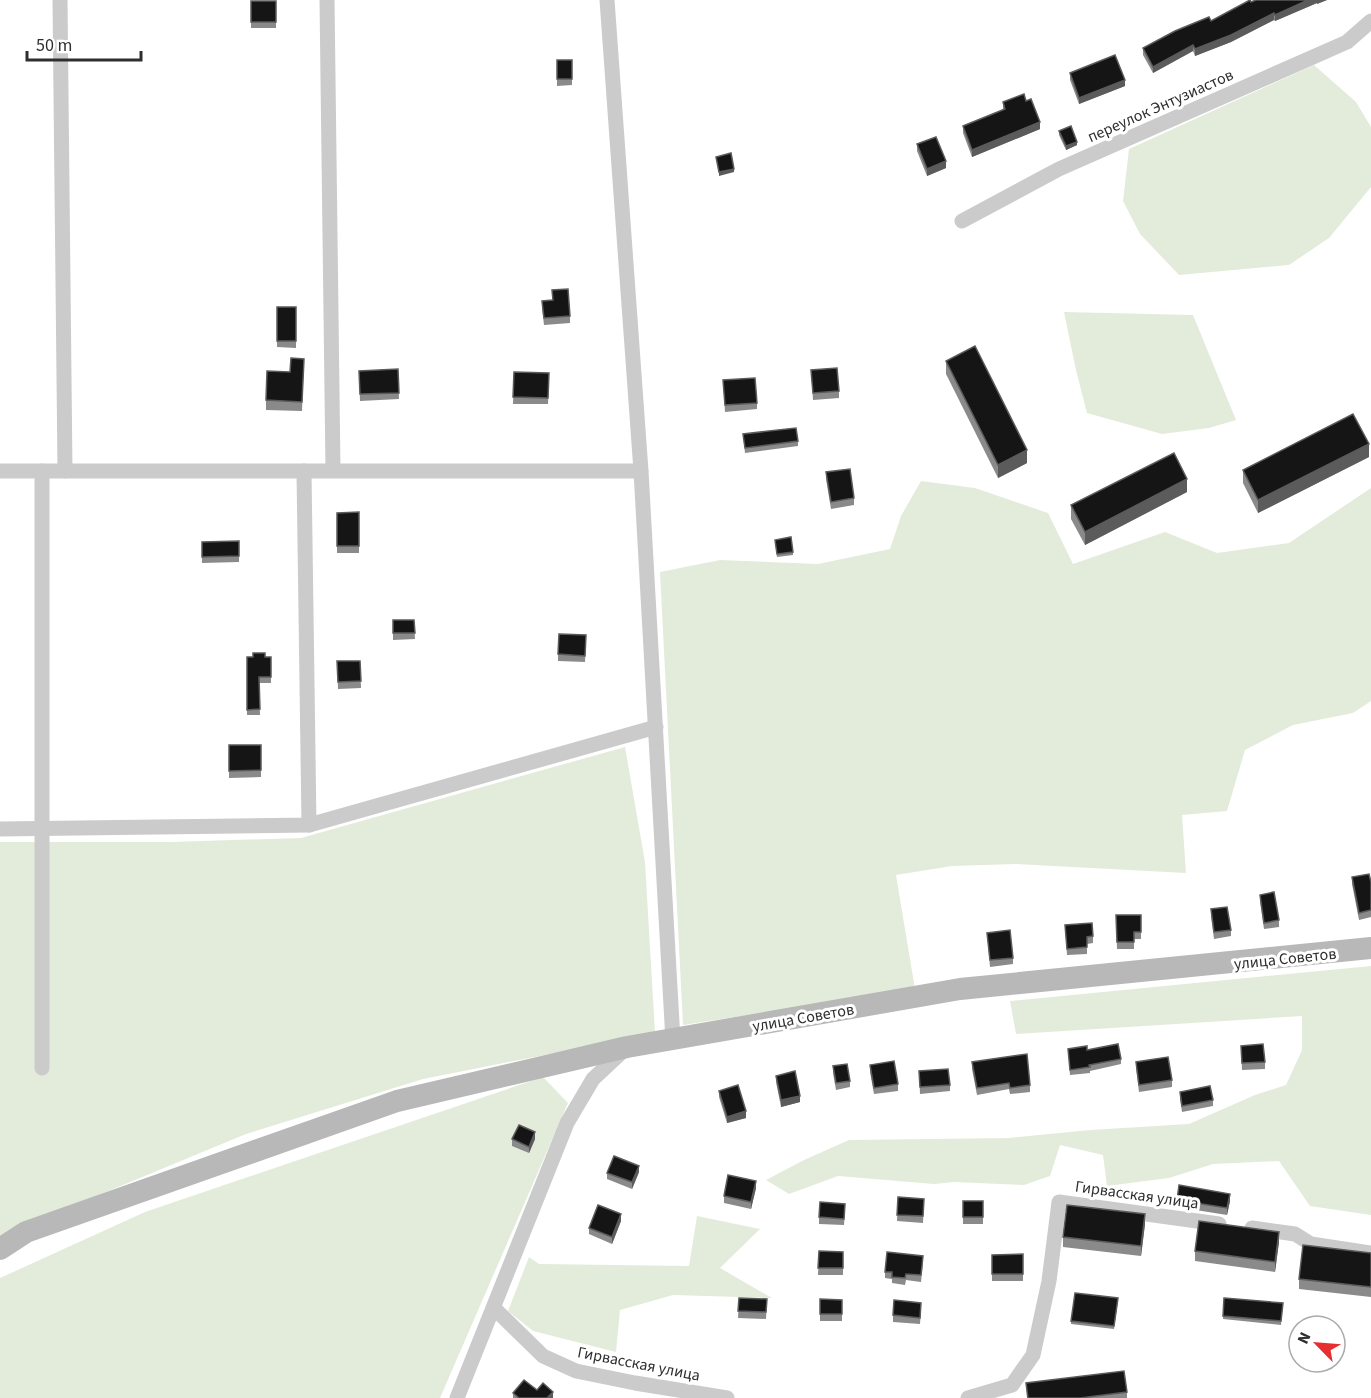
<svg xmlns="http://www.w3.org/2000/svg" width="1371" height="1398" viewBox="0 0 1371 1398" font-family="'Source Sans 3',sans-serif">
  <rect width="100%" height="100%" fill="#fff"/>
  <g fill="#e3ecdb">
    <path d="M1314,65L1356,102L1371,127V187L1329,238L1289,265L1179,275L1140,234L1123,201L1129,149Z"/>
    <path d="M1064,312L1193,315L1236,420L1209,428L1162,434L1087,413L1076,370Z"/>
    <path d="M921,481L975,488L1048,513L1073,564L1165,532L1217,553L1289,543L1371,488V701L1353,713L1293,725L1245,750L1227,811L1182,815L1186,873L1016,864L952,866L896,875L915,989L683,1025L660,572L720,560L818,564L890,549L901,516Z"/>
    <path d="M625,747L645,862L655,1033L423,1079L246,1134L0,1236V842H170L301,838Z"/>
    <path d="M1371,966V1215L1310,1206L1279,1161L1213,1164L1169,1178L1107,1186L1103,1155L1060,1145L1050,1176L1024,1185L954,1182L934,1184L838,1176L789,1194L766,1180L804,1160L849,1140L1009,1138L1090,1130L1189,1124L1255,1095L1286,1085L1302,1050V1016L1016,1034L1010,1001Z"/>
    <path d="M543,1077L568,1103L440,1398H0V1278L145,1212Z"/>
    <path d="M697,1216L760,1229L720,1268L772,1298L673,1295L620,1310L616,1352L533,1331L508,1311L529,1257L539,1264L689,1266Z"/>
  </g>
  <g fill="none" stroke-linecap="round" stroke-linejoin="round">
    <g stroke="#cbcbcb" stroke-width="15">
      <path d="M60,0L65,471"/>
      <path d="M327,0L333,470"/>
      <path d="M607,0L641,471L673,1041"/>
      <path d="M962,221L1059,169L1347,42L1371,21"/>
      <path d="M0,471H641"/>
      <path d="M304,471L309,825"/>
      <path d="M0,829L309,825L656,727"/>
      <path d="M42,1068V471"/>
      <path d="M1252,1228L1295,1234L1311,1244L1371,1253"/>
      <path d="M494,1308L543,1356L576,1371L635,1383L727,1398"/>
      <path d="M457,1398L567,1123L593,1079L625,1049"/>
      <path d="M968,1398L1012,1385L1033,1355L1049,1281L1059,1202L1219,1224"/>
    </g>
    <path stroke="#b8b8b8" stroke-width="22" d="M0,1249L26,1232L397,1101L627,1047L960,989L1371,948"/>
  </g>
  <g fill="#8a8a8a">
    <path d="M1256,0H1327L1317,4V3L1275,21L1274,20L1231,42L1195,56L1193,51L1153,73L1143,55V48L1211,21Z"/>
    <rect x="251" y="1" width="25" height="27"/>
    <path d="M557,60H572V85L557,86Z"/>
    <path d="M1070,73L1125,86L1079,104L1070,80Z"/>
    <path d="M1026,101L1040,129L972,157L963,133V126L1003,110V102Z"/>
    <path d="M1059,131L1077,145L1066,150L1059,135Z"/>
    <path d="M917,144L946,168L927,176L917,151Z"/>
    <path d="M552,290L570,316V323L544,325L542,308L552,300Z"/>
    <path d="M277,307H296V348L277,347Z"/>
    <path d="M304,359L302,411L266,410V400L290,372Z"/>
    <path d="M946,361L1027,463L998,478L946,374Z"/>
    <path d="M398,369L399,399L360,401L359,371Z"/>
    <path d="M811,370L839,391V398L813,400Z"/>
    <path d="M514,372L549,373L548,404H513Z"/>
    <path d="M723,380L757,403V409L725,412Z"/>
    <path d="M743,434L798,441V446L745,453Z"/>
    <path d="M1369,457L1258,513L1243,483V470Z"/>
    <path d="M826,472L854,498V505L831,509L826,479Z"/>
    <path d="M1187,492L1085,545L1071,519V505Z"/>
    <path d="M359,512V553H337V513Z"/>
    <path d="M775,540L793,552V555L777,557Z"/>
    <path d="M202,542L239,556V562L202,563Z"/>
    <path d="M393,620H414L415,639L393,640Z"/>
    <path d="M586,635L585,662L558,661V654Z"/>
    <path d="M247,657H271V683H259L260,715H247Z"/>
    <path d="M337,661H360L361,688L338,689Z"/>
    <path d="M229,745H261V777L229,778Z"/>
    <path d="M1352,877L1371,882V917L1359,920L1352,884Z"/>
    <path d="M1260,895L1279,920V927L1264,929L1260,901Z"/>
    <path d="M1211,909L1231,930V936L1214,939L1211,916Z"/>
    <path d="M1116,915H1141V939H1134V949H1117Z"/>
    <path d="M1065,925L1093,936V943L1087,944V954L1067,955Z"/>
    <path d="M987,933L1013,958V964L990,967Z"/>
    <path d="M1241,1046L1265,1062V1069L1242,1070Z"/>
    <path d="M1068,1049L1087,1050L1121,1059V1064L1090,1071V1073L1070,1075Z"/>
    <path d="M972,1062L1030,1085V1092L1010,1094L1009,1089L977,1095L972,1069Z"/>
    <path d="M1136,1062L1172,1080V1087L1139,1092L1136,1068Z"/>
    <path d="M870,1065L898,1084V1091L874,1094L870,1072Z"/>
    <path d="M833,1066L850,1081V1087L836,1090L833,1073Z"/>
    <path d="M919,1071L950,1085V1091L920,1094Z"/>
    <path d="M776,1076L800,1102L781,1107L776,1082Z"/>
    <path d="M719,1091L746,1118L727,1123L719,1097Z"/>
    <path d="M1180,1092L1213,1100V1106L1182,1112L1180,1099Z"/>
    <path d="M512,1139H535L529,1153L512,1146Z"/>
    <path d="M639,1172L632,1189L607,1179V1173Z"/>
    <path d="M756,1188L751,1209L724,1203V1196Z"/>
    <path d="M898,1197L924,1199L923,1223L897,1221Z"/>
    <path d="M1177,1200L1230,1201L1227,1215L1177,1207Z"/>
    <rect x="963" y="1201" width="20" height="23"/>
    <path d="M845,1211L844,1225L819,1224V1217Z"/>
    <path d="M621,1221L612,1244L589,1234V1228Z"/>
    <path d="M1145,1224L1141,1256L1063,1247V1237Z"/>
    <path d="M1279,1242L1275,1272L1195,1261V1251Z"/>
    <path d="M819,1251L843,1252V1275H818Z"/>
    <path d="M1371,1253V1297L1299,1289V1279Z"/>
    <path d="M1023,1254V1281H992V1255Z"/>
    <path d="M923,1262L921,1282L906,1280L905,1285L892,1283V1279L885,1278V1272Z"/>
    <path d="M739,1298L767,1299L766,1319L738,1318Z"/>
    <path d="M1224,1298L1283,1303L1281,1325L1223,1319Z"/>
    <path d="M820,1299L842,1300V1321H820Z"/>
    <path d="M1118,1301L1114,1329L1071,1324V1321Z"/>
    <path d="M921,1310L920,1324L893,1322V1315Z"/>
    <path d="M1026,1383L1127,1392V1398H1027Z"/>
    <path d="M537,1390L553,1398H513V1393Z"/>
  </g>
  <g fill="#5b5b5b">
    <path d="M1308,0H1317V3L1275,21V15Z"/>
    <path d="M1317,0H1327L1317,4Z"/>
    <path d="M1274,13V20L1231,42L1195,56V49Z"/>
    <path d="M1193,45V51L1153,73V67Z"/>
    <path d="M1125,80V86L1079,104V98Z"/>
    <path d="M1040,122V129L972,157V150Z"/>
    <path d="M1077,142V145L1066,150V146Z"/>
    <path d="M946,161V168L927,176V169Z"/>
    <path d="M734,169V172L719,176V172Z"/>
    <path d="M1369,444V457L1258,513V500Z"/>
    <path d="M1027,450V463L998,478V465Z"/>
    <path d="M1187,479V492L1085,545V532Z"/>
    <path d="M800,1096V1102L781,1107V1100Z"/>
    <path d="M746,1111V1118L727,1123V1117Z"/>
    <path d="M535,1132V1139L529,1153V1147Z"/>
    <path d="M639,1166V1172L632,1189V1182Z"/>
    <path d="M756,1181V1188L751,1209V1202Z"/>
    <path d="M1230,1194V1201L1227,1215V1208Z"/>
    <path d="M621,1214V1221L612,1244V1237Z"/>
    <path d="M1145,1214V1224L1141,1256V1246Z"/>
    <path d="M1279,1232V1242L1275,1272V1262Z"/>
    <path d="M553,1392V1398H547Z"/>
  </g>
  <g fill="#151515" stroke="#5b5b5b" stroke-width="1.5">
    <path d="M1250,0L1251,2L1256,0H1308L1275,15L1274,13L1231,35L1195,49L1193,45L1153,67L1143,48L1175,31L1209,17L1211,21Z"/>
    <rect x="251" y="1" width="25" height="21"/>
    <path d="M1115,55L1125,80L1079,98L1070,73Z"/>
    <rect x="557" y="60" width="15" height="19"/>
    <path d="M1024,94L1026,101L1031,99L1040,122L972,150L963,126L1005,109L1003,102Z"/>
    <path d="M1071,126L1077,142L1066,146L1059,131Z"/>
    <path d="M936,137L946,161L927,169L917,144Z"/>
    <path d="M731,153L734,169L719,172L716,157Z"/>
    <path d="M568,289L570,316L544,318L542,301L553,300L552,290Z"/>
    <rect x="277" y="307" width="19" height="34"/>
    <path d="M975,346L1027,450L998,465L946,361Z"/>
    <path d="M291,358L304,359L302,402L266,400L267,371L290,372Z"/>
    <path d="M837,368L839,391L813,393L811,370Z"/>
    <path d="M398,369L399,393L360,394L359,371Z"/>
    <path d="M514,372L549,373L548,398L513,397Z"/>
    <path d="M755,378L757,403L725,405L723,380Z"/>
    <path d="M1353,414L1369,444L1258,500L1243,470Z"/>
    <path d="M796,428L798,441L745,448L743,434Z"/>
    <path d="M1174,453L1187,479L1085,532L1071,505Z"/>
    <path d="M850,469L854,498L831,502L826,472Z"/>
    <path d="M359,512V546H337V513Z"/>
    <path d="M791,537L793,552L777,554L775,540Z"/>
    <path d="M239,541V556L202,557V542Z"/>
    <path d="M393,620H414L415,633H393Z"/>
    <path d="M559,634L586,635L585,656L558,654Z"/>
    <path d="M253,653H265V657H271V677H259L260,709L247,710V657H253Z"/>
    <path d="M337,661H360L361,681L338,682Z"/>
    <path d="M229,745H261V770L229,771Z"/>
    <path d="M1369,874L1371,882V910L1359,913L1352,877Z"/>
    <path d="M1274,892L1279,920L1264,923L1260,895Z"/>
    <path d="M1227,907L1231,930L1214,932L1211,909Z"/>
    <path d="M1116,915H1141V932H1134V942H1117Z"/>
    <path d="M1092,923L1093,936L1087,937V947L1067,949L1065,925Z"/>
    <path d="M1010,930L1013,958L990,960L987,933Z"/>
    <path d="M1118,1044L1121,1059L1089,1065L1090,1067L1070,1070L1068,1049L1087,1046V1050Z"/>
    <path d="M1263,1044L1265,1062L1242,1063L1241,1046Z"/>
    <path d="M1027,1054L1030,1085L1010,1088L1009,1083L977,1088L972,1062Z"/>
    <path d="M1168,1057L1172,1080L1139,1085L1136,1062Z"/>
    <path d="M894,1061L898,1084L874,1088L870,1065Z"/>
    <path d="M847,1064L850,1081L836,1083L833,1066Z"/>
    <path d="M948,1069L950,1085L920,1087L919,1071Z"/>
    <path d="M795,1071L800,1096L781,1100L776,1076Z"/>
    <path d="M738,1085L746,1111L727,1117L719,1091Z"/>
    <path d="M1210,1086L1213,1100L1182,1106L1180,1092Z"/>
    <path d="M519,1125L535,1132L529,1147L512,1139Z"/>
    <path d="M614,1156L639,1166L632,1182L607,1173Z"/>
    <path d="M728,1175L756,1181L751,1202L724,1196Z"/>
    <path d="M1179,1185L1230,1194L1227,1208L1177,1200Z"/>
    <path d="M898,1197L924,1199L923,1216L897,1215Z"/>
    <rect x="963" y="1201" width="20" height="16"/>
    <path d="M820,1202L845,1204L844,1219L819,1217Z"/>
    <path d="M598,1205L621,1214L612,1237L589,1228Z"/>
    <path d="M1067,1205L1145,1214L1141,1246L1063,1237Z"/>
    <path d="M1199,1221L1279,1232L1275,1262L1195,1251Z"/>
    <path d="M1303,1245L1371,1253V1287L1299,1279Z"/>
    <path d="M819,1251L843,1252V1268H818Z"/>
    <path d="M887,1252L923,1256L921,1275L906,1274L905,1278L892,1277V1272H885Z"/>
    <path d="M1023,1254V1274H992V1255Z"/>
    <path d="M1075,1293L1118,1298L1114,1326L1071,1321Z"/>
    <path d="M739,1298L767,1299L766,1312L738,1311Z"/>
    <path d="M1224,1298L1283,1303L1281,1321L1223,1316Z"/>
    <path d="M820,1299L842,1300V1314H820Z"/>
    <path d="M894,1300L921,1303L920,1318L893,1315Z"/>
    <path d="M1124,1371L1127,1392L1080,1398H1028L1026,1383Z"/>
    <path d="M524,1380L537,1390L543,1383L553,1392L547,1398H519L513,1393Z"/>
  </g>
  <g text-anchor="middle" stroke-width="6" stroke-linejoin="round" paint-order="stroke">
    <g font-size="16" fill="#2e2e2e" stroke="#fff">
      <text transform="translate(1160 105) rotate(-24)" y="6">переулок Энтузиастов</text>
      <text transform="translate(1285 958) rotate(-6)" y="6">улица Советов</text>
      <text transform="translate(803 1017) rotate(-10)" y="6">улица Советов</text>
      <text transform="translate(1137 1194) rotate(8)" y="6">Гирвасская улица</text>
      <text transform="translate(639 1363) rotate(11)" y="6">Гирвасская улица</text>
    </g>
  </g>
  <g transform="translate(1317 1344) rotate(295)"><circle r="28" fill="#ffffff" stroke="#ababab" stroke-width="1.5"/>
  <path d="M0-4.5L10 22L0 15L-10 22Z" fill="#e72e30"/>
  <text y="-9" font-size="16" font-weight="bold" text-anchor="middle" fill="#2e2e2e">N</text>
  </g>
  <path d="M27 51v9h114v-9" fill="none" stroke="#2e2e2e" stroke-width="3"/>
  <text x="36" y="51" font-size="18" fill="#2e2e2e" stroke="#ffffff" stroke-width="4.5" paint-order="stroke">50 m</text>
</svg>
